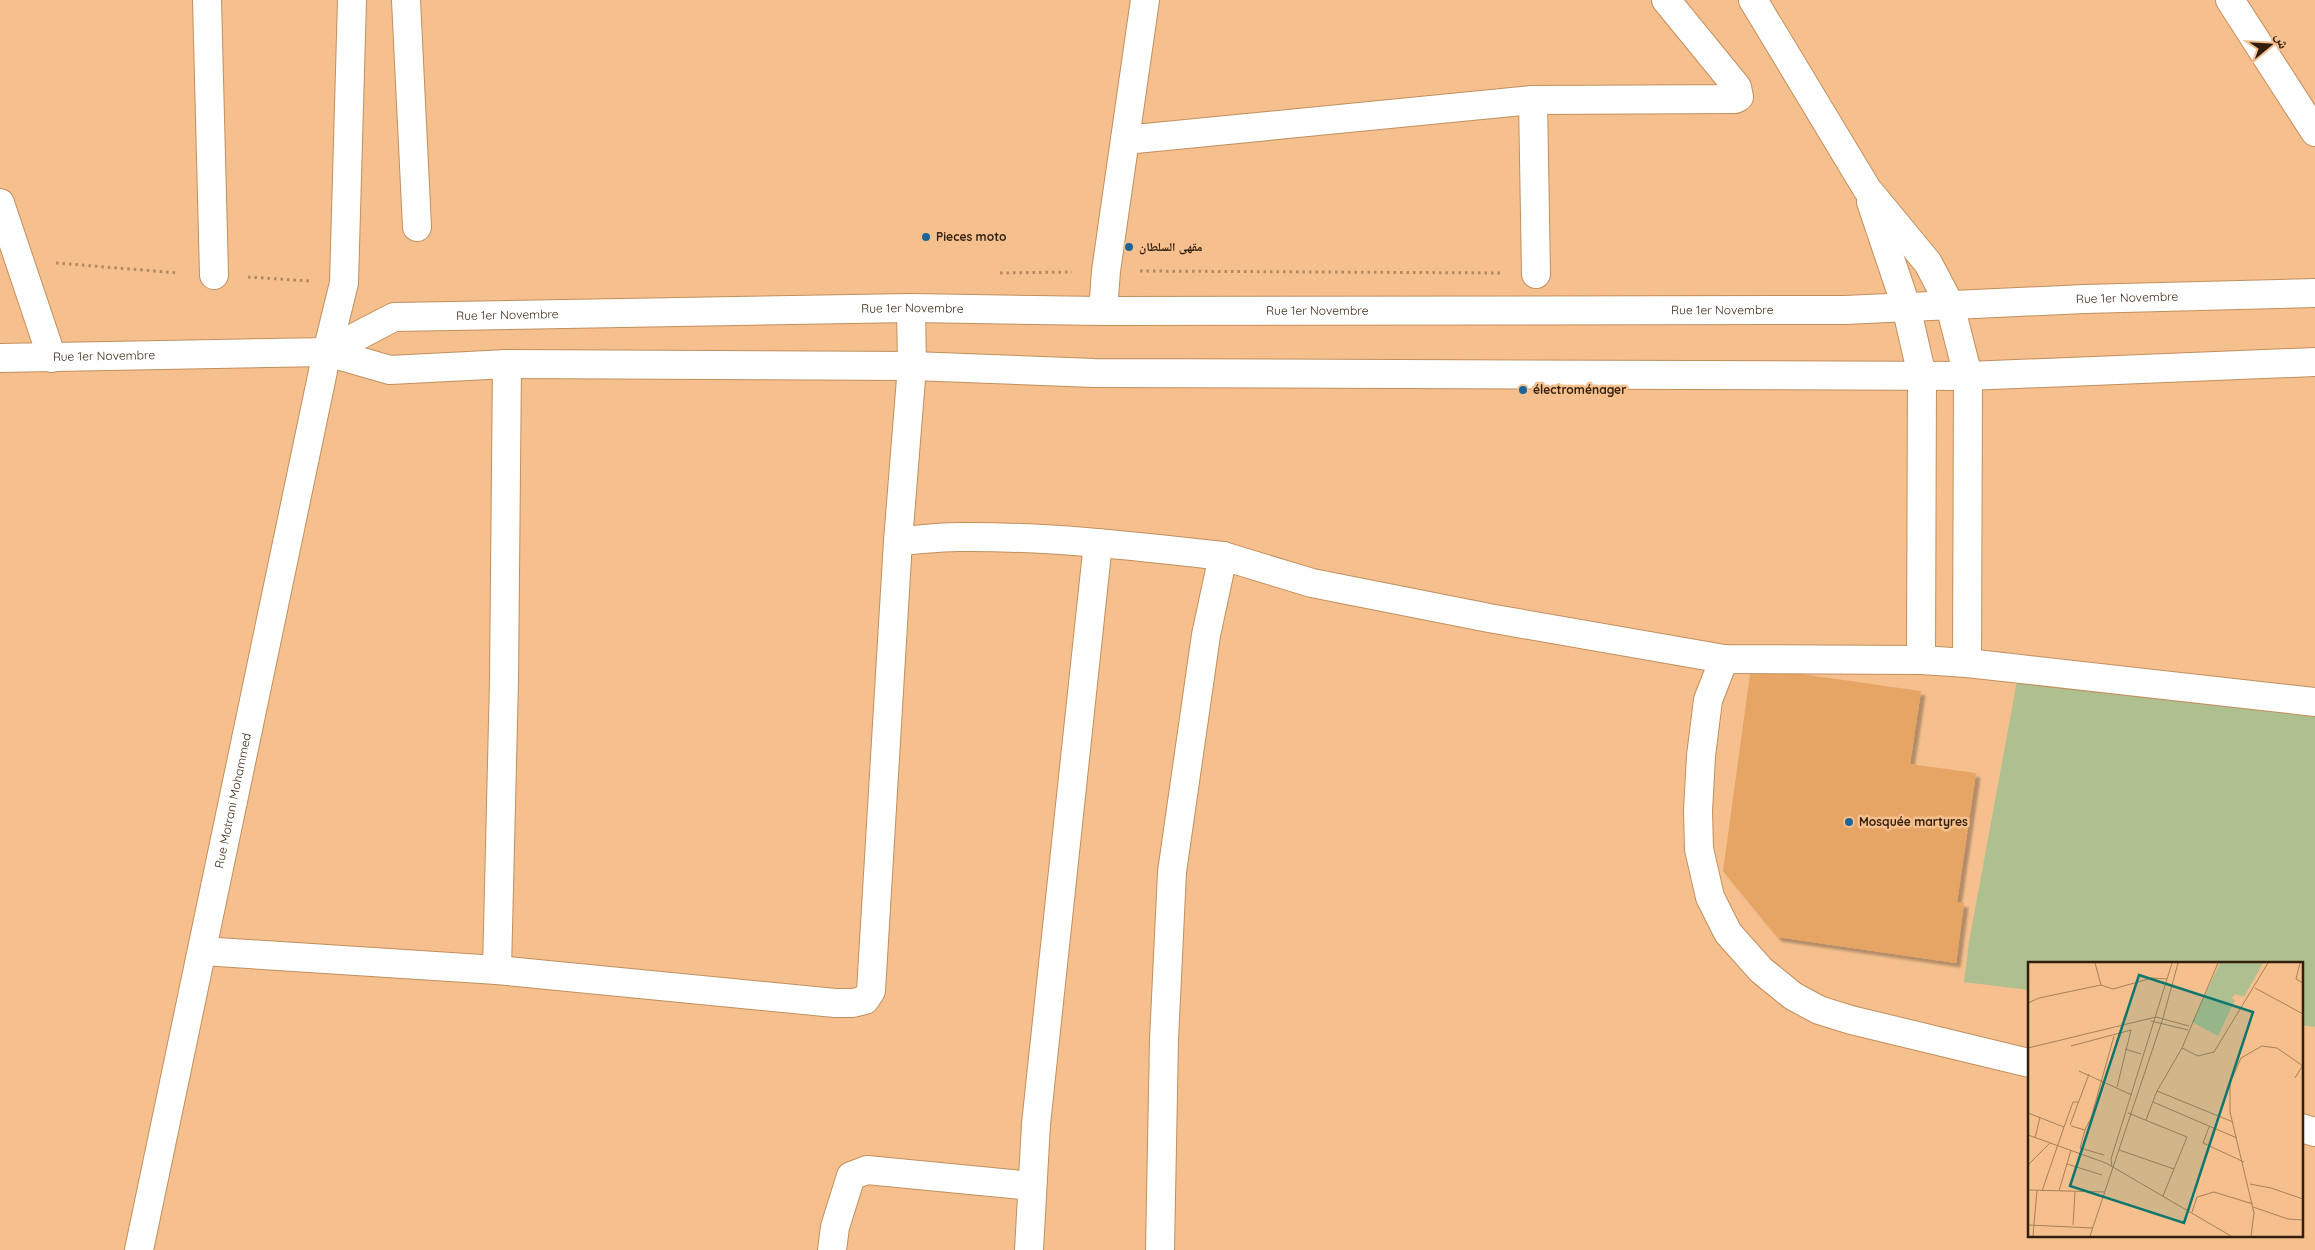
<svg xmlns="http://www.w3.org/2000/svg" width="2315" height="1250" viewBox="0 0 2315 1250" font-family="Quicksand,'Noto Naskh Arabic',sans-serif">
  <defs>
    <filter id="shadow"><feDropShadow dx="4.5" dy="4.5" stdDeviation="1" flood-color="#0004"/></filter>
  </defs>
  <rect width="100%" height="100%" fill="#f5c08e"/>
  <path fill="#aec08f" d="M2017,681L2315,713V1027L2301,1025V964H2029V990L1964,982L1969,942Z"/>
  <path fill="#e7a565" filter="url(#shadow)" d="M1751,667L1921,691L1910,764L1976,773L1957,902L1964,903L1956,963L1777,937L1723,871Z"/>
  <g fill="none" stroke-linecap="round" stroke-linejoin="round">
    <defs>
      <g id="minor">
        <path d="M207,0L214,275"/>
        <path d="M406,0L417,227"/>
        <path d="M1753,0L1867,189L1928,263L1950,305L1968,376L1967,663"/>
        <path d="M2230,0L2315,132"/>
        <path d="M1533,100L1536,274"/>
        <path d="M1125,140L1533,100L1735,99L1739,97L1737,87L1666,0"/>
        <path d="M1871,202L1906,306L1922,376L1921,660"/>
        <path d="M0,203L52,358"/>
        <path d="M1103,311L1106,271L1145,0"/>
        <path d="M898,541C918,540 938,537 958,537C1047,536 1135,546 1223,556"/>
        <path d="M1724,659L1708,700L1701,756L1698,811L1699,849L1710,897L1728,933L1761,970L1793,996L1819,1010L1851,1020L2029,1063"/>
        <path d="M202,951L497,970L835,1003H853L865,1000L871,991L898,541L912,366L911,308"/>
        <path d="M497,970L504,680L507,364"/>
        <path d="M2301,1128L2315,1132"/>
        <path id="s1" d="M139,1250L327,352L344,283L352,0"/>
        <path d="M832,1250L835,1227L851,1176L867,1170L1032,1186"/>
        <path d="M1029,1250L1036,1124L1098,543"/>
        <path d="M1160,1250L1164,1040L1172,872L1206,635L1223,556L1312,583L1489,618L1724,659L1921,660L1967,663L2315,702"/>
      </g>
      <g id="major">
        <path id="s2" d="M327,352L394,317L911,308L1103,311L1845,310L2084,299L2315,293"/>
        <path id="s3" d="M0,358L327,352L390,370L507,364L912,366L1094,373L1968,376L2315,362"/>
      </g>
    </defs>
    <use href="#minor" stroke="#c18f5e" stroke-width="30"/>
    <use href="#major" stroke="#c18f5e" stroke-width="30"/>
    <g stroke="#b28861" stroke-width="3" stroke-dasharray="2.5 4" stroke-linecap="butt">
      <path d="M56,263L179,273"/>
      <path d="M1140,271L1502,273"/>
      <path d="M1000,273L1072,272"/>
      <path d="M248,277L309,281"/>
    </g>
    <use href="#minor" stroke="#fff" stroke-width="28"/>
    <use href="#major" stroke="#fff" stroke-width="28"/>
  </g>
  <g fill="#1b6598" stroke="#f5c08e" stroke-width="2">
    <circle cx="926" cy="237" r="5"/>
    <circle cx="1129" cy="247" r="5"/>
    <circle cx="1523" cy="390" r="5"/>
    <circle cx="1849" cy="822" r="5"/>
  </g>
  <g text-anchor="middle" stroke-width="5" stroke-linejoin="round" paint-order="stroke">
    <g font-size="12" font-weight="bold" fill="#331f0b" stroke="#f5c08e" text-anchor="start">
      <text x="936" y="241">Pieces moto</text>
      <text x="1139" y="251">مقهى السلطان</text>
      <text x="1533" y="394">électroménager</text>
      <text x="1859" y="826">Mosquée martyres</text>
    </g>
    <g font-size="12" fill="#331f0b" stroke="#f5c08e">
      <text dy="4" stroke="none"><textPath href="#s2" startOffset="1809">Rue 1er Novembre</textPath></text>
      <text dy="4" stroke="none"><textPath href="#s2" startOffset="594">Rue 1er Novembre</textPath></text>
      <text dy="4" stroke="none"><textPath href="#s2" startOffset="999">Rue 1er Novembre</textPath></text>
      <text dy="4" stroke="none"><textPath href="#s2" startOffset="1404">Rue 1er Novembre</textPath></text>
      <text dy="4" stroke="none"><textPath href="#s2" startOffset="189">Rue 1er Novembre</textPath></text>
      <text dy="4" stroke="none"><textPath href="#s3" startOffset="104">Rue 1er Novembre</textPath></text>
      <text dy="4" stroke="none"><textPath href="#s1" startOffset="459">Rue Motrani Mohammed</textPath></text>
    </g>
  </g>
  <g transform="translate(2028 962)">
    <rect width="275" height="275" fill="#f5c08e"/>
    <path d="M192,1H235L216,35L207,32L204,36L207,38L190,74L164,60Z" fill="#aec08f"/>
    <path fill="none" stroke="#a7805a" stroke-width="1" d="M67,1L73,23M190,1L154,86L129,129L205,160M272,1L268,17L275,21M227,26L275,52M0,41L11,36L73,23L85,27L124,16L139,17M123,59L160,68M43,84L103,68L89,125M0,86L128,55L161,64M154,86L170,94L186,90L240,1M97,87L113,92M51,109L104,133M267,116L275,103M125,140L209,176M0,151L36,165L45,140H50M100,151L159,175L135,234M118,158L129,129M42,163L61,112M43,164L57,168L63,156L86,74M181,165L175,181L216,200M57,168L52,186L76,193M0,173L78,201L203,274M7,176L12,155M91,188L146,207M39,202L74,213M0,203L22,181M84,205L83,197L144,1M222,222L243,226L275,237M0,228L77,230M14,229L36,165M31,229L43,188M225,245L260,257L275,258M164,250L169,235L186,230L225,242M0,263L65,266M45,263L47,230M5,274L9,228M62,274L135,56L150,1M223,274L226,251L202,150V121L213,96L234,84L249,86L275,104"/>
    <path fill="#0f766e" fill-opacity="0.15" stroke="#0f766e" stroke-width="2.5" d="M111,13L225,50L156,261L42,224Z"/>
    <rect width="275" height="275" fill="none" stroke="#331f0b" stroke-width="2.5"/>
  </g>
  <g transform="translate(2270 45) rotate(72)" stroke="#f5c08e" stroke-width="4" paint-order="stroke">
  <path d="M0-4L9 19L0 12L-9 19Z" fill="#331f0b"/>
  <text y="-8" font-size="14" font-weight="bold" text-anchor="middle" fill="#331f0b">ش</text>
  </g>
</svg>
